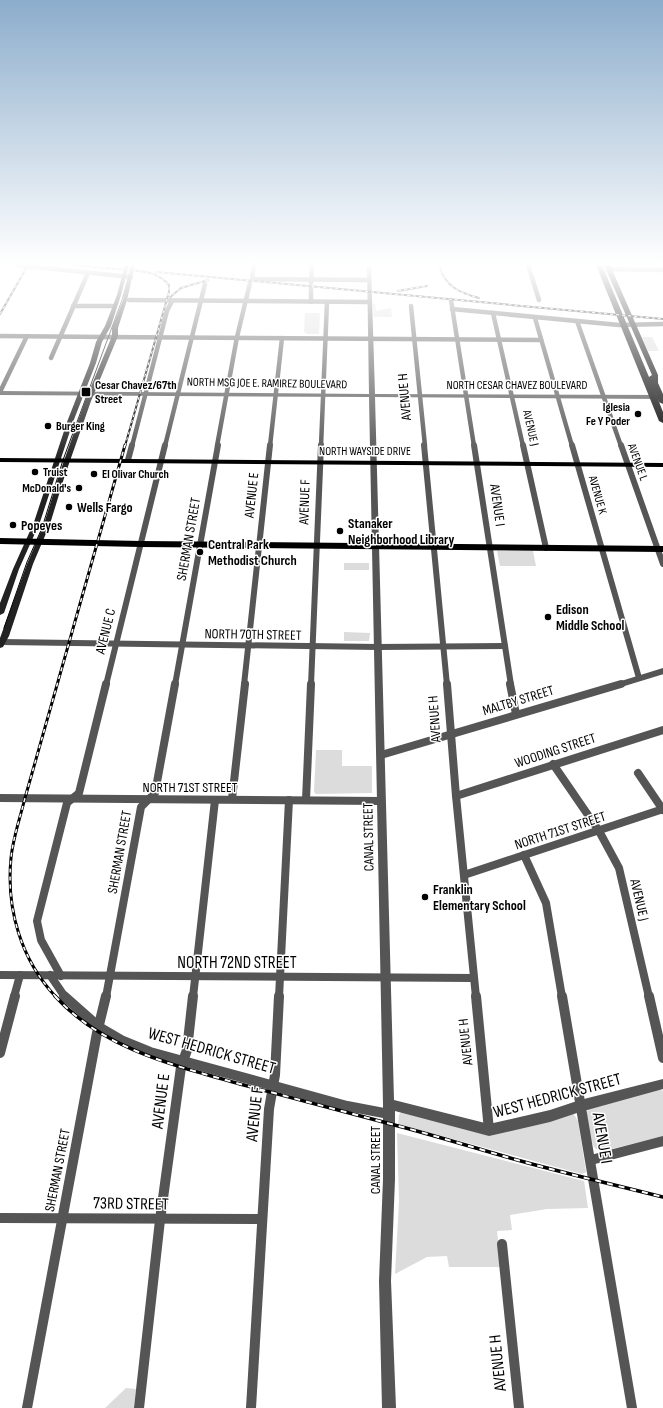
<svg xmlns="http://www.w3.org/2000/svg" width="663" height="1408" viewBox="0 0 663 1408" font-family="'Sofia Sans Condensed',sans-serif">
  <rect width="100%" height="100%" fill="#fff"/>
  <g fill="#dcdcdc">
    <path d="M373,304H375L376,311L391,308L392,317H374Z"/>
    <path d="M305,313H320L319,334H307L304,332Z"/>
    <path d="M642,337H652L659,351H648Z"/>
    <path d="M497,551H533L536,566H500Z"/>
    <rect x="344" y="563" width="25" height="7"/>
    <path d="M344,632L370,633L369,641H344Z"/>
    <path d="M316,750H342V766H372V793L316,794L314,792Z"/>
    <path d="M660,1089L663,1091V1136L604,1151C600,1151 598,1151 595,1148C591,1145 586,1116 587,1112C588,1109 590,1108 592,1107Z"/>
    <path d="M402,1111L478,1130L573,1113L578,1121L586,1172L582,1174L398,1124L399,1115Z"/>
    <path d="M397,1133L584,1181L588,1208L547,1209L510,1215L512,1230L497,1231L501,1267H449L447,1256L427,1257L395,1274L399,1201Z"/>
    <path d="M126,1388L136,1389L134,1408H105Z"/>
  </g>
  <g fill="none" stroke-linecap="round" stroke-linejoin="round">
    <g stroke="#555" stroke-width="4.5">
      <path d="M17,265L131,277"/>
      <path d="M254,265L252,279L369,280"/>
      <path d="M528,265L539,300"/>
      <path d="M609,269L663,270"/>
      <path d="M311,283L312,265"/>
      <path d="M311,289V302"/>
      <path d="M129,300L369,302"/>
      <path d="M451,300L474,446"/>
      <path d="M73,306H112"/>
      <path d="M411,306L425,446"/>
      <path d="M452,309L619,325L663,324"/>
      <path d="M493,313L523,446"/>
      <path d="M535,318L572,446"/>
      <path d="M577,321L621,446"/>
      <path d="M0,336L105,337"/>
      <path d="M102,337L541,340"/>
      <path d="M51,358L88,273"/>
      <path d="M0,392L27,336"/>
      <path d="M132,446L167,311L172,301"/>
      <path d="M165,446L205,284"/>
      <path d="M217,446L237,337L250,283"/>
      <path d="M270,446L282,338"/>
      <path d="M321,446L327,302"/>
    </g>
    <g stroke="#555" stroke-width="6">
      <path d="M424,445L447,685"/>
      <path d="M474,445L511,685"/>
      <path d="M523,445L546,548"/>
      <path d="M572,445L639,678"/>
      <path d="M621,445L663,564"/>
      <path d="M128,460L132,445"/>
      <path d="M1,642L378,647L505,646"/>
      <path d="M106,685L165,445"/>
      <path d="M175,685L218,445"/>
      <path d="M244,685L270,445"/>
      <path d="M311,685L321,445"/>
      <path d="M618,685L663,671"/>
    </g>
    <g stroke="#555" stroke-width="8">
      <path d="M447,684L456,796L476,997"/>
      <path d="M510,684L516,714"/>
      <path d="M381,755L621,684"/>
      <path d="M553,764L599,831L619,868L649,997"/>
      <path d="M638,773L663,810"/>
      <path d="M456,796L663,730"/>
      <path d="M0,798L381,801"/>
      <path d="M232,799L245,684"/>
      <path d="M306,800L311,684"/>
      <path d="M524,855L546,903L562,997"/>
      <path d="M464,875L663,809"/>
      <path d="M0,975L473,978"/>
      <path d="M50,975L65,997"/>
      <path d="M61,976L41,940L37,921L67,803L79,793L106,684"/>
      <path d="M14,997L20,975"/>
      <path d="M106,997L141,807L155,793L175,684"/>
      <path d="M193,997L215,800"/>
      <path d="M279,997L289,800"/>
    </g>
    <g stroke="#555" stroke-width="10">
      <path d="M64,996L99,1027L123,1041L150,1052L347,1106L389,1114"/>
      <path d="M476,996L489,1130"/>
      <path d="M562,996L632,1408"/>
      <path d="M649,996L663,1058"/>
      <path d="M0,1053L15,996"/>
      <path d="M591,1160L663,1141"/>
      <path d="M0,1218L262,1219"/>
      <path d="M502,1244L519,1408"/>
      <path d="M27,1408L97,1033L106,996"/>
      <path d="M139,1408L160,1220L181,1067L187,1050L193,996"/>
      <path d="M251,1408L269,1109L275,1075L279,996"/>
    </g>
    <path fill="#555" fill-rule="evenodd" d="M367,265H371L375,394L663,395V399L375,397L394,1100L489,1124L550,1110L580,1100L663,1079V1089L580,1112L550,1122L489,1136L395,1111V1179L391,1281L396,1408H382L379,1281L383,1179V1104L369,397L0,395V391L369,394Z"/>
    <g fill="#222" fill-rule="evenodd">
      <path d="M125,265H129L121,295L111,326L102,342L96,363L73,422L40,522L19,569L4,613L0,615V603L13,569L34,522L67,422L90,363L96,342L105,326L117,295Z"/>
      <path d="M131,265H135L127,300L118,328V336L91,401L65,475L50,524L33,564L9,636L3,647L0,648V638L27,564L44,524L59,475L85,401L112,336V328L123,300Z"/>
    </g>
    <g fill="#000" fill-rule="evenodd">
      <path d="M596,265H602L649,377L652,375L604,265H610L658,375V383L663,394V404L659,402L654,389L663,412V423L659,421Z"/>
      <path d="M0,458L663,463V467L0,462Z"/>
      <path d="M0,538L141,541L663,546V552L141,547L0,544Z"/>
    </g>
    <path stroke="#000" stroke-width="1" d="M4,628L27,562L42,528L63,460L122,300L132,265"/>
    <defs>
      <g id="rail-far2">
        <path d="M73,265L138,271"/>
        <path d="M439,265C444,286 460,293 479,298"/>
        <path d="M156,272L663,319"/>
        <path d="M398,291L427,286"/>
        <path d="M168,299L181,288L208,280"/>
        <path d="M0,314L28,265"/>
        <path d="M125,446L169,292V285C160,274 148,272 134,270"/>
      </g>
      <path id="rail-far1" d="M56,997C21,960 6,909 11,858C13,838 20,818 25,798L125,445"/>
      <path id="rail" d="M55,996C103,1049 173,1065 240,1084C289,1097 338,1110 387,1123C434,1135 481,1150 528,1163C573,1175 618,1186 663,1197"/>
    </defs>
    <use href="#rail-far2" stroke="#000" stroke-width="2"/>
    <use href="#rail-far1" stroke="#000" stroke-width="3"/>
    <use href="#rail" stroke="#000" stroke-width="3.5"/>
    <use href="#rail-far2" stroke="#fff" stroke-width="1" stroke-dasharray="3" stroke-linecap="butt"/>
    <use href="#rail-far1" stroke="#fff" stroke-width="1.5" stroke-dasharray="4" stroke-linecap="butt"/>
    <use href="#rail" stroke="#fff" stroke-width="2" stroke-dasharray="6" stroke-linecap="butt"/>
  </g>
  <linearGradient id="sky" x2="0" y2="1"><stop stop-color="#8cadcc"/><stop offset="0.57" stop-color="#fff"/><stop offset="1" stop-color="#fff" stop-opacity="0"/></linearGradient>
  <rect width="663" height="462" fill="url(#sky)"/>
  <g fill="#000" stroke="#fff" stroke-width="1.5">
    <rect x="81" y="387" width="10" height="10" rx="2"/>
    <circle cx="638" cy="414" r="4"/>
    <circle cx="48" cy="426" r="4"/>
    <circle cx="35" cy="472" r="4"/>
    <circle cx="94" cy="474" r="4"/>
    <circle cx="79" cy="488" r="4"/>
    <circle cx="69" cy="507" r="4"/>
    <circle cx="13" cy="525" r="4"/>
    <circle cx="340" cy="531" r="4"/>
    <circle cx="200" cy="552" r="4"/>
    <circle cx="548" cy="617" r="4"/>
    <circle cx="425" cy="897" r="4"/>
  </g>
  <g text-anchor="middle" stroke-width="3" stroke-linejoin="round" paint-order="stroke">
    <g font-size="12" fill="#000" stroke="#fff">
      <text transform="translate(267 383) rotate(1)" y="4">NORTH MSG JOE E. RAMIREZ BOULEVARD</text>
      <text x="517" y="389">NORTH CESAR CHAVEZ BOULEVARD</text>
      <text transform="translate(531 428) rotate(77)" y="4">AVENUE J</text>
      <text x="365" y="455">NORTH WAYSIDE DRIVE</text>
      <text transform="translate(638 462) rotate(70)" y="4">AVENUE L</text>
      <text transform="translate(598 495) rotate(74)" y="4">AVENUE K</text>
    </g>
    <g font-size="12" font-weight="bold" fill="#000" stroke="#fff" text-anchor="start">
      <text x="95" y="389">Cesar Chavez/67th<tspan x="95" dy="14">Street</tspan></text>
      <text x="630" y="411" text-anchor="end">Iglesia<tspan x="630" dy="14">Fe Y Poder</tspan></text>
      <text x="56" y="430">Burger King</text>
      <text x="43" y="476">Truist</text>
      <text x="102" y="478">El Olivar Church</text>
      <text x="71" y="492" text-anchor="end">McDonald's</text>
    </g>
    <g font-size="14" fill="#000" stroke="#fff">
      <text transform="translate(404 397) rotate(-95)" y="5">AVENUE H</text>
      <text transform="translate(251 495) rotate(-84)" y="5">AVENUE E</text>
      <text transform="translate(304 502) rotate(-88)" y="5">AVENUE F</text>
      <text transform="translate(498 505) rotate(82)" y="5">AVENUE I</text>
      <text transform="translate(188 539) rotate(-80)" y="5">SHERMAN STREET</text>
      <text transform="translate(105 631) rotate(-76)" y="5">AVENUE C</text>
      <text transform="translate(253 634) rotate(1)" y="5">NORTH 70TH STREET</text>
      <text transform="translate(518 700) rotate(-17)" y="5">MALTBY STREET</text>
      <text transform="translate(434 719) rotate(-94)" y="5">AVENUE H</text>
      <text transform="translate(555 750) rotate(-18)" y="5">WOODING STREET</text>
      <text x="190" y="792">NORTH 71ST STREET</text>
      <text transform="translate(560 830) rotate(-18)" y="5">NORTH 71ST STREET</text>
      <text transform="translate(368 837) rotate(-91)" y="5">CANAL STREET</text>
      <text transform="translate(119 852) rotate(-80)" y="5">SHERMAN STREET</text>
      <text transform="translate(640 900) rotate(77)" y="5">AVENUE J</text>
      <text transform="translate(465 1042) rotate(-96)" y="5">AVENUE H</text>
      <text transform="translate(375 1160) rotate(-90)" y="5">CANAL STREET</text>
      <text transform="translate(57 1170) rotate(-79)" y="5">SHERMAN STREET</text>
    </g>
    <g font-size="14" font-weight="bold" fill="#000" stroke="#fff" text-anchor="start">
      <text x="77" y="512">Wells Fargo</text>
      <text x="348" y="528">Stanaker<tspan x="348" dy="16">Neighborhood Library</tspan></text>
      <text x="21" y="530">Popeyes</text>
      <text x="208" y="549">Central Park<tspan x="208" dy="16">Methodist Church</tspan></text>
      <text x="556" y="614">Edison<tspan x="556" dy="16">Middle School</tspan></text>
      <text x="433" y="894">Franklin<tspan x="433" dy="16">Elementary School</tspan></text>
    </g>
    <g font-size="17" fill="#000" stroke="#fff">
      <text x="237" y="968">NORTH 72ND STREET</text>
      <text transform="translate(212 1050) rotate(16)" y="6">WEST HEDRICK STREET</text>
      <text transform="translate(557 1095) rotate(-15)" y="6">WEST HEDRICK STREET</text>
      <text transform="translate(160 1101) rotate(-83)" y="6">AVENUE E</text>
      <text transform="translate(254 1114) rotate(-84)" y="6">AVENUE F</text>
      <text transform="translate(603 1138) rotate(80)" y="6">AVENUE I</text>
      <text transform="translate(131 1203) rotate(1)" y="6">73RD STREET</text>
      <text transform="translate(497 1363) rotate(-96)" y="6">AVENUE H</text>
    </g>
  </g>
</svg>
